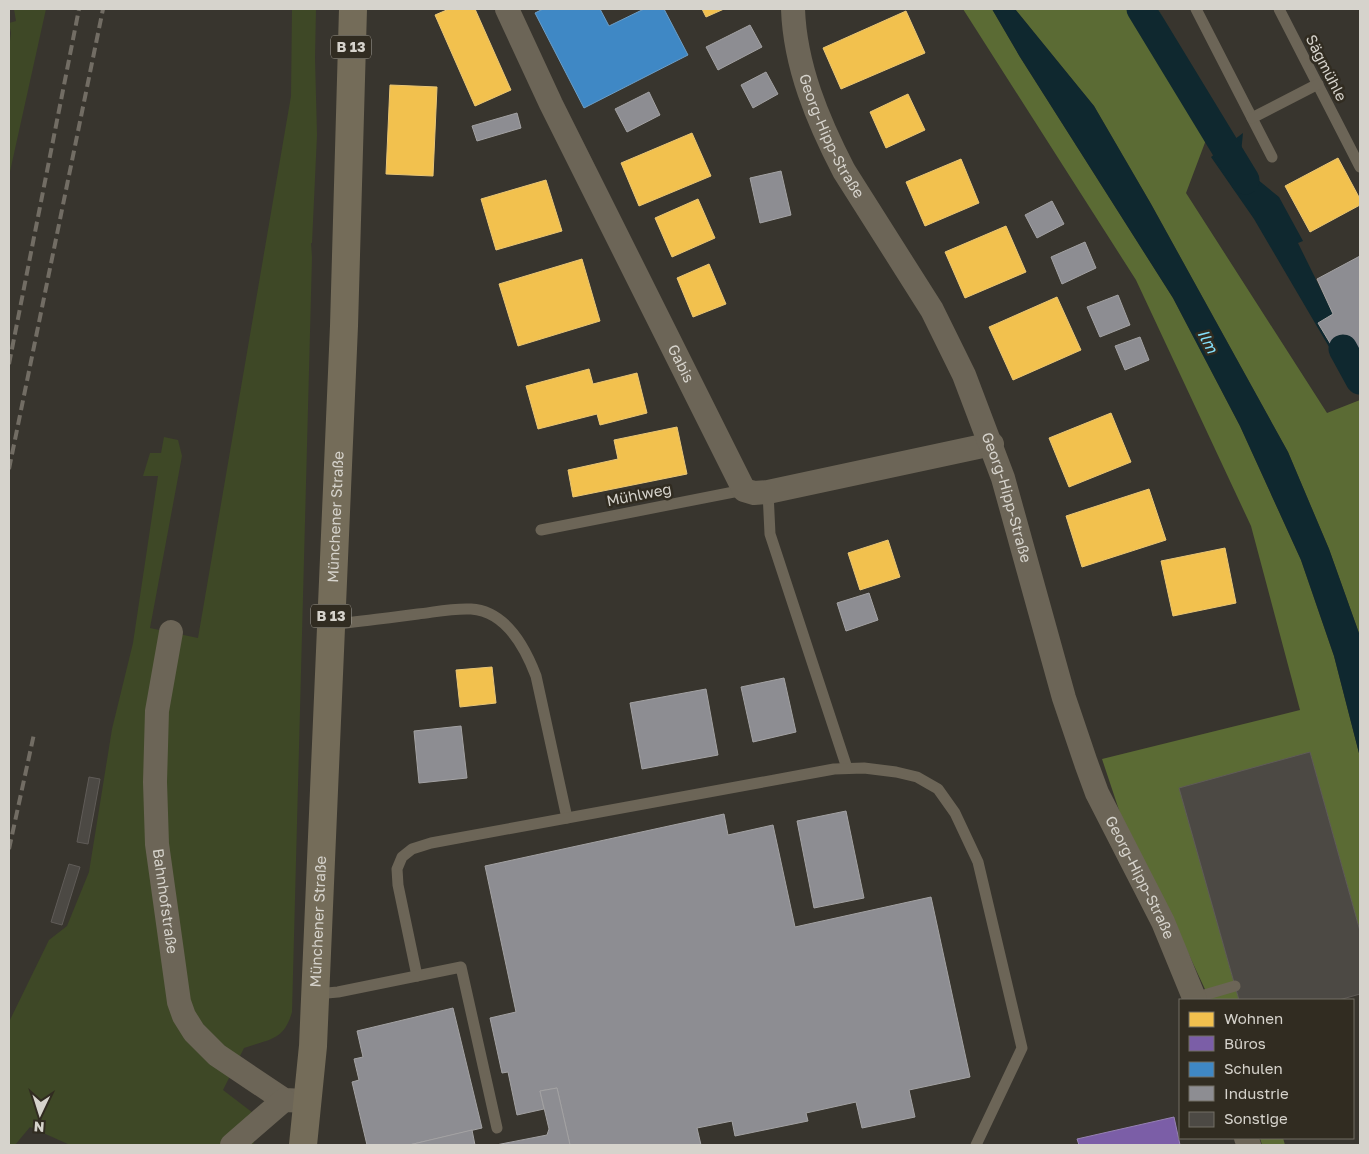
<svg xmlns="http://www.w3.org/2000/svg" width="1369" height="1154" viewBox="0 0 1369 1154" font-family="'Golos Text',sans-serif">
  <rect width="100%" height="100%" fill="#38352e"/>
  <g fill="#3e4826">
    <path d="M14,9H46L9,176V48L11,33L9,23L16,21Z"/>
    <path d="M292,9H316L315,58L317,135L312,243H311L312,257L292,1012C284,1041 269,1039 244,1048L223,1090L261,1119L253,1145H70L30,1127L15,1145H9V1022L49,940L67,926L89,872L112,729L133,643L158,476H143L150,453H161L164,437L178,440L182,456L150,628L198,638L291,96Z"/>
  </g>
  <g fill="#5b6b34">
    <path d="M963,9H992L1020,57L1173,298L1240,426L1301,560L1334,656L1360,757V931L1310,753L1180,789L1239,1000H1210L1157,886L1120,813L1102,759L1300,710L1251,526L1136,280Z"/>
    <path d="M1015,9H1158L1215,116L1186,193L1327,413L1360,400V636L1329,549L1288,452L1151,204L1094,106Z"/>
    <path d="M1260,1138H1283L1285,1145H1262Z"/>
  </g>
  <g fill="#0f282f">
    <path d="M992,9H1015L1094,106L1151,204L1288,452L1329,549L1360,636V757L1334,656L1301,560L1240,426L1173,298L1020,57Z"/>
    <path d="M1243,133L1241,153L1257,179L1279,197L1303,241L1298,243L1333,314L1318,324L1336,353L1351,345L1360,362V374L1349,381L1254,219L1211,157Z"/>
  </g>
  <g fill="#f2c14e" stroke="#eac674">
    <path d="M449,9H475L511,90L475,106L435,15Z"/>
    <path d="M702,9H724L706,17Z"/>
    <path d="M906,11L925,53L841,89L823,48Z"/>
    <path d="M390,85L437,87L433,176L386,174Z"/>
    <path d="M908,94L925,130L886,148L870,112Z"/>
    <path d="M692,133L711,176L639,206L621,163Z"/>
    <path d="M1338,158L1360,199V205L1310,232L1285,186Z"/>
    <path d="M961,159L979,203L925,226L906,182Z"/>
    <path d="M546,180L562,231L496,250L481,199Z"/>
    <path d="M698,199L715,238L672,257L655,218Z"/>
    <path d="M1006,226L1026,272L965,298L945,252Z"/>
    <path d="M582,259L600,321L518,346L499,284Z"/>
    <path d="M709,264L726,304L693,317L677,278Z"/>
    <path d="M1057,297L1081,350L1013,380L989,327Z"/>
    <path d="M589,369L593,384L637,373L647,413L600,425L597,414L538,429L526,386Z"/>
    <path d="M1111,413L1131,462L1069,487L1049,438Z"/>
    <path d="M677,427L687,474L573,497L568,470L618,459L614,440Z"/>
    <path d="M1149,489L1166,540L1082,567L1066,516Z"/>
    <path d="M888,540L900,577L860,590L848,553Z"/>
    <path d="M1225,548L1236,603L1173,616L1161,561Z"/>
    <path d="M492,667L496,703L460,707L456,670Z"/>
  </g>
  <path fill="#7b5ea7" stroke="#9681b2" d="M1174,1117L1180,1145H1079L1077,1139Z"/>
  <path fill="#3f88c5" stroke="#6c9ec7" d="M543,9H600L609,26L644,9H664L688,55L584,108L535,13Z"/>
  <g fill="#8d8d92" stroke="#a3a2a3">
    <path d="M750,25L762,47L718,70L706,47Z"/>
    <path d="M766,72L778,94L753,108L741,85Z"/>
    <path d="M649,92L660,115L627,132L615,109Z"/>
    <path d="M517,113L521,128L477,141L472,126Z"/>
    <path d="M781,171L791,215L760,223L750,178Z"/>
    <path d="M1052,201L1064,224L1037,238L1025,215Z"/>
    <path d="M1085,242L1096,268L1062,284L1051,257Z"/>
    <path d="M1360,256V362L1351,345L1336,353L1318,323L1333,314L1317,279Z"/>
    <path d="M1118,295L1130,325L1100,337L1087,307Z"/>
    <path d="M1140,337L1149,360L1125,370L1115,346Z"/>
    <path d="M869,593L878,620L846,631L837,603Z"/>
    <path d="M784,678L796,732L753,742L741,687Z"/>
    <path d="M706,689L718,755L642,769L630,703Z"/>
    <path d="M461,726L467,778L419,783L414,731Z"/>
    <path d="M846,811L864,898L814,908L797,821Z"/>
    <path d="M724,814L728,835L773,825L795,927L931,897L970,1077L909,1090L915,1117L862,1128L856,1102L806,1113L808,1121L735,1136L732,1121L697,1128L701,1145H570L557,1088L540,1091L544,1109L517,1115L508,1072L502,1073L490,1018L516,1012L485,866Z"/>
    <path d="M453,1008L482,1128L409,1145H367L352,1082L359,1080L354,1059L363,1057L357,1031Z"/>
    <path d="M557,1088L570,1145H496L547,1135L549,1129L540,1091Z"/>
    <path d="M472,1130L475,1145H409Z"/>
  </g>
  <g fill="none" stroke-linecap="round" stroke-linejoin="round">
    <g stroke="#0f282f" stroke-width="29">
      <path d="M1141,9L1245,180"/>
      <path d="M1343,349L1360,380"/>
    </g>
  </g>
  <g fill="#4c4944" stroke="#605c58">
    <path d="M1310,752L1360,931V994L1339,1000H1239L1179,788Z"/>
    <path d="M89,777L100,779L88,844L77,842Z"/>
    <path d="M69,864L80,867L62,925L51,922Z"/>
  </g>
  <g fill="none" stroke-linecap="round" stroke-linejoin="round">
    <g stroke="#6c6557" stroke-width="11">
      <path d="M1196,9L1272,157"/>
      <path d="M1279,9L1360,167"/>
      <path d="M1252,118L1318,84"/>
      <path d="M768,492L770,534L847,768"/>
      <path d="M541,530L744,490"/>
      <path d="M331,625C359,621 389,618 418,614C435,612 453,608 471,609C506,611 525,647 536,676L567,818"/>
      <path d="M417,976L398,885L397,869L402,857L412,849L431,843L834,769L864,768L896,772L917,777L938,789L955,813L978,862L1022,1048L976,1145"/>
      <path d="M316,994L338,992L461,967L497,1128"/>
      <path d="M1194,998L1235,986"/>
    </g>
    <g stroke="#6c6557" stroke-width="24">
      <path id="s1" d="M507,9L551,104L744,490L754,493L768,492L992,444"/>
      <path id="s2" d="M793,9C795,66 818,121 844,171L932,310L964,375L1003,478L1064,698L1086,763L1097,793L1163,922L1195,1000"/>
      <path id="s3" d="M171,632L157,711L155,782L157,844L179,1002L184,1016L194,1032L217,1055L284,1100L307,1101"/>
      <path d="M1246,1138L1249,1145"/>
      <path d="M232,1145L284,1100"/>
    </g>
    <path stroke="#746c59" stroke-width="28" id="s4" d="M303,1145L313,1046L344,326L353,9"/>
    <g stroke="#726d64" stroke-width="4" stroke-dasharray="10 5" stroke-linecap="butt">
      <path d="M9,364L79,9"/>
      <path d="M9,469L103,9"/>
      <path d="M9,849L34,734"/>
    </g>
  </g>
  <g text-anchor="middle" stroke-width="5" stroke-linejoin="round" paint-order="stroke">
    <g fill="#312c21" stroke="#a4a199" stroke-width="1">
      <rect x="331" y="35.5" width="40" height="23" rx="4"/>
      <rect x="311" y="604.5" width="40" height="23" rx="4"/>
    </g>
    <g font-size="14" font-weight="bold" fill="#d6d3cc">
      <text x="351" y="52">B 13</text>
      <text x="331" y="621">B 13</text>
    </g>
    <g font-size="15" fill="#d6d3cc" stroke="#312c21">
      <text transform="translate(1326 68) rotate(63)" y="5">Sägmühle</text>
      <text dy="5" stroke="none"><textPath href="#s2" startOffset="134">Georg-Hipp-Straße</textPath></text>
      <text dy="5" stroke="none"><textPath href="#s1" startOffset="395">Gabis</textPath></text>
      <text transform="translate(639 495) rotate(-11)" y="5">Mühlweg</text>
      <text dy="5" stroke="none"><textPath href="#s2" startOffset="538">Georg-Hipp-Straße</textPath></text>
      <text dy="5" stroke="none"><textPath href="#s4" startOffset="629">Münchener Straße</textPath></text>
      <text dy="5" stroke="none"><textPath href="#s2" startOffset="942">Georg-Hipp-Straße</textPath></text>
      <text dy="5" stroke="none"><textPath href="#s3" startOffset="271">Bahnhofstraße</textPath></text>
      <text dy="5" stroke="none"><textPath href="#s4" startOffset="224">Münchener Straße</textPath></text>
    </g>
    <g font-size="16" font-style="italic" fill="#84e1fd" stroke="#312c21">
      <text transform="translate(1208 341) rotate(62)" y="6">Ilm</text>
    </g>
  </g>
  <rect width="1369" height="1154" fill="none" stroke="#d6d3cc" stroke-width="20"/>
  <rect x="1179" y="999" width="175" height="140" fill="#312c21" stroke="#736f65"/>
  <rect x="1189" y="1012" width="25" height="15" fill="#f2c14e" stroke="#736f65"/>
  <text x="1224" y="1024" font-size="15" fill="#d6d3cc">Wohnen</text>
  <rect x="1189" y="1036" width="25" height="15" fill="#7b5ea7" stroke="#736f65"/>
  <text x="1224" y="1049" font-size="15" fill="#d6d3cc">Büros</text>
  <rect x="1189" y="1062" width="25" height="15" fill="#3f88c5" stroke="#736f65"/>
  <text x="1224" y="1074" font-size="15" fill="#d6d3cc">Schulen</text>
  <rect x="1189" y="1086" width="25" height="15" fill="#8d8d92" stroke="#736f65"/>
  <text x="1224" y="1099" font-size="15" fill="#d6d3cc">Industrie</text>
  <rect x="1189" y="1112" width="25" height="15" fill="#4c4944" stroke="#736f65"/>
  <text x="1224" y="1124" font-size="15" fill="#d6d3cc">Sonstige</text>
  <g transform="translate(40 1114) rotate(184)" stroke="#312c21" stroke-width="4" paint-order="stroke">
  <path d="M0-4L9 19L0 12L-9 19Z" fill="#d6d3cc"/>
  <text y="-8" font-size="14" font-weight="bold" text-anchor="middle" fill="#d6d3cc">N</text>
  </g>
</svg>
